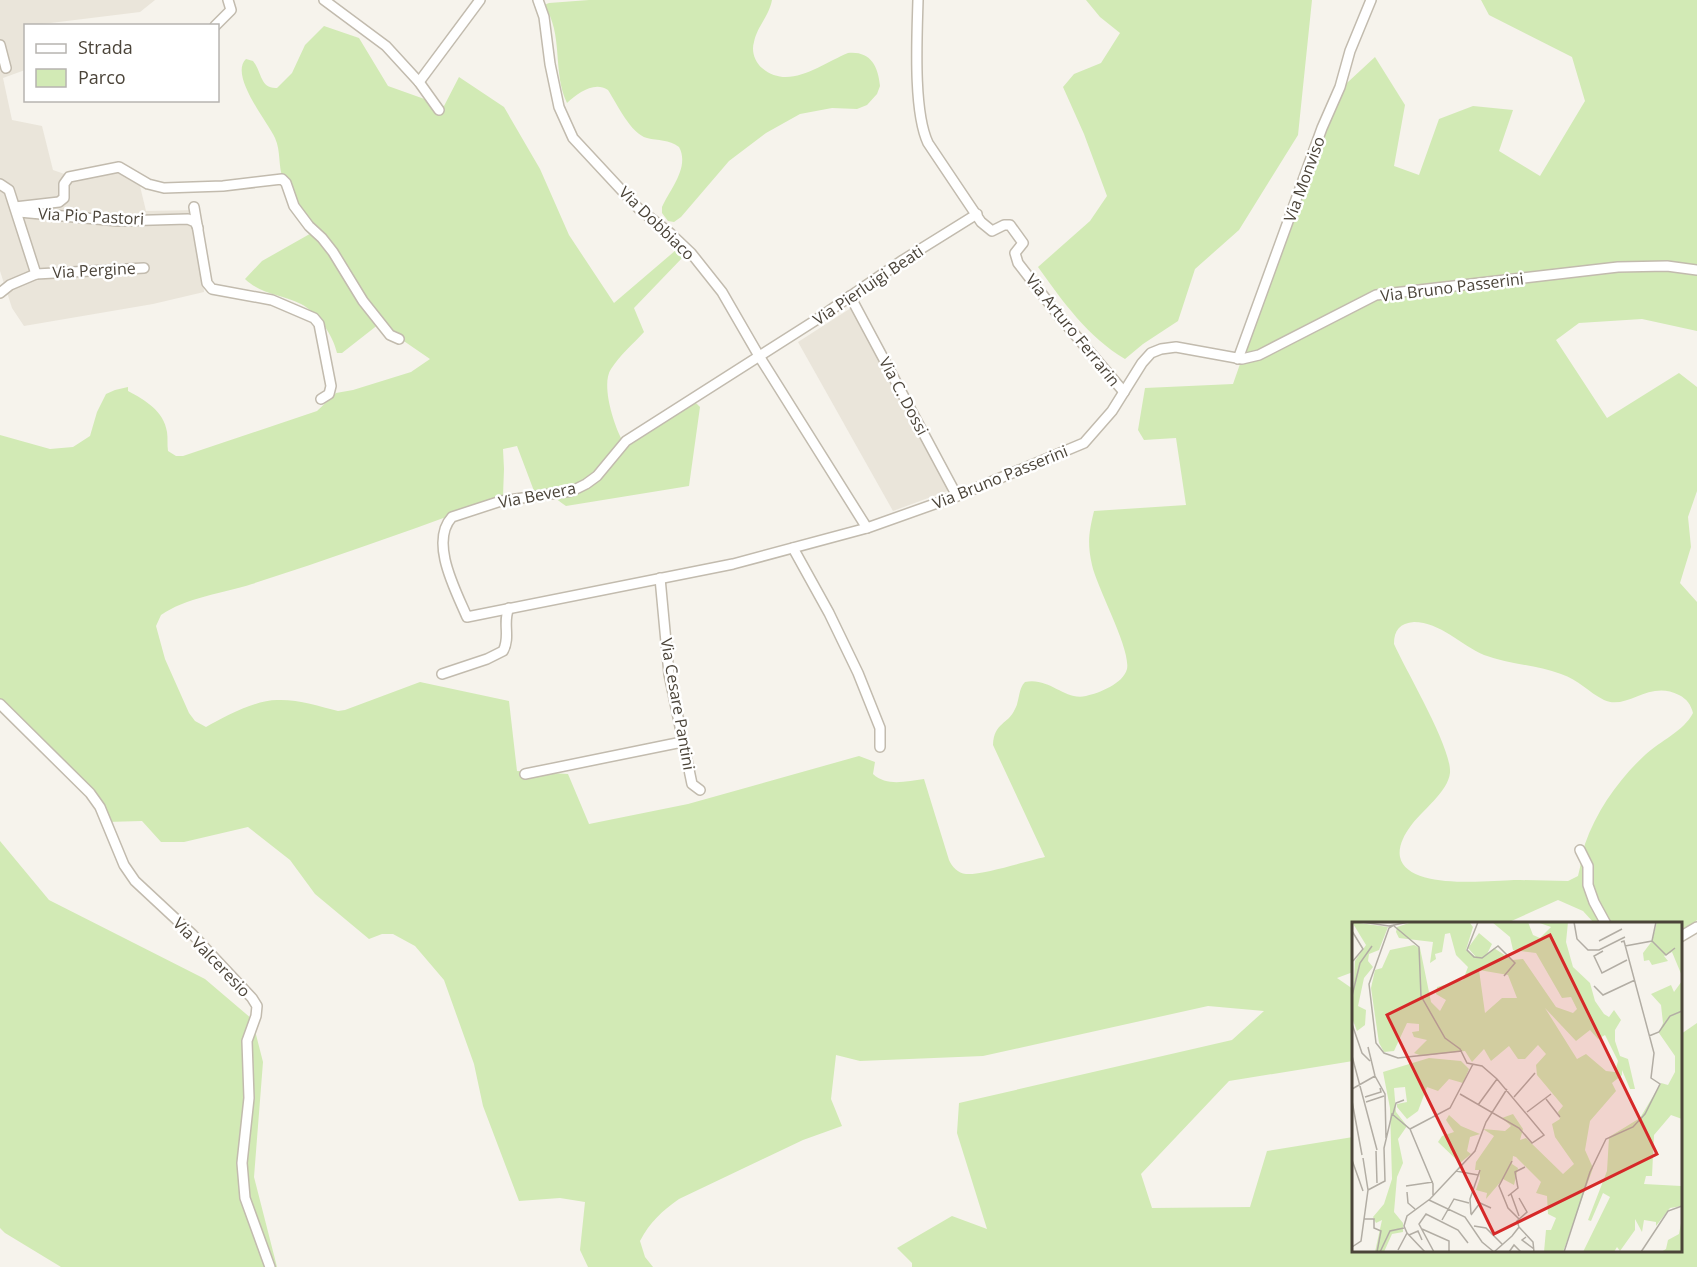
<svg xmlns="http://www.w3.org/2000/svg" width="1697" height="1267" viewBox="0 0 1697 1267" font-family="'Open Sans',sans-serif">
  <rect width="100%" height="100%" fill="#f6f3ec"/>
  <g fill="#eae5da">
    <path d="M0,0H155L140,12L26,26L25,70L3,78L12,120L42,126L53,170L76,178L122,172L139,182L146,211L198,210L204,292L153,304L24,326L12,308L0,271Z"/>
    <path d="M851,308L950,490L893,511L798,342Z"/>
  </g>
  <g fill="#d2eab5" fill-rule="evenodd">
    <path d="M589,0H772C769,16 757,27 754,42C751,51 755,62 762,68C789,91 821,64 848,53C870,51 878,65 880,86L877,94L867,105L857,109L832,108L800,114L766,133L729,161L681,217L674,222L668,221L662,213V207C670,189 690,167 679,147C669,139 658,141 647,138C631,134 617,104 608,90C594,81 578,93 567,103C552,72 564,34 544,5L549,3Z"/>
    <path d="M1086,0H1312L1298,135L1239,230L1195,269L1178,321L1143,344L1125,359C1088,337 1063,302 1038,267L1090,221L1107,196L1084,134L1063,87L1074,74L1101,63L1120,33L1100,17Z"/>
    <path d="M1481,0H1697V331L1642,319L1579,323L1556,340L1607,418L1679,373L1697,387V491L1688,517L1691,547L1680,583L1697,602V920L1681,934L1680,924L1594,923L1583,911L1558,900L1507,923L1354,924L1353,972L1337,978L1353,989V1061L1229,1081L1141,1174L1152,1208L1250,1207L1267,1151L1353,1137L1354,1250H1680L1681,1034L1697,1023V1267H912V1263L897,1248L952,1216L987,1229L957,1133L959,1103L1232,1040L1264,1011L1208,1006L983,1056L860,1061L836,1055L831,1099L842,1126L803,1140L679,1199C662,1211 650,1222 640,1241L645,1257L653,1267H588L580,1250L585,1202L560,1198L519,1201L483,1106L474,1064L444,980L415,946L393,934H382L369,939L315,894L290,860L248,827L184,842H161L142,821L106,822L101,807L0,707V435L50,449L73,447L90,436L97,412L106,394L115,390L128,387V391C145,400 164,411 167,432C168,438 167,445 168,451L176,456H183L317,411L336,393L353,390L411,372L430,359L379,324L342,353H337C333,335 318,313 301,304C281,294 262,295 245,279L262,261L315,231C303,215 289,198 283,179C278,166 281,151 275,138C267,121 229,75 246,59L253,61C262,72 260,89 277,88L292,73L305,45L324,26L359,38L388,86L444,106L459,77L504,107L540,169L569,235L614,303L676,250L684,256L634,308L644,332C633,344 620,355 611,369C601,384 613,422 621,438L690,402H695L700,407L689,486L566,506C552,497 553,492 534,491L517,446L503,449L504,469L503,496C420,527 336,557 252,584C224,593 185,598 161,615L156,626L165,659L189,713L195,721L206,727C225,716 256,700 277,700C297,699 319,706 338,711L345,710L420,682L509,701L517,771L568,774L589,824L688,804L859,756L875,762L873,774C887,787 907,781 924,779L949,860C952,867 958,873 966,874C983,875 1026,861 1045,857L993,745C994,722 1008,725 1015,709C1020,700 1018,689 1025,682C1050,677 1064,701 1086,696C1099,693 1123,684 1127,669C1131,649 1097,588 1092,565C1087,543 1089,532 1094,511L1186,505L1176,438L1144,440L1138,430L1145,388L1233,384L1335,94L1375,57L1405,105L1394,166L1419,175L1439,119L1473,106L1513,110L1499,151L1540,176L1585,101L1572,57L1489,15ZM1414,622C1440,622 1461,645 1484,655C1508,664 1536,665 1561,674C1579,680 1588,692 1604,700C1627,711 1649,679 1679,695C1687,699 1691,705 1693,713C1684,731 1660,741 1645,755C1619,779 1597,810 1585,844C1582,854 1581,865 1578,876L1568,881C1550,881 1532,880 1514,880C1488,881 1407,890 1400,857C1398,847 1404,835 1410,827C1421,811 1448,792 1450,773C1452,748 1406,671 1394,644C1394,630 1400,623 1414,622Z"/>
    <path d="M0,841L49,900L205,979L252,1019L263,1062L254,1177L277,1267H61L5,1233L0,1228Z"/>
  </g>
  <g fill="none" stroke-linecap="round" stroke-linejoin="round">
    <defs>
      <g id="street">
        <path d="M324,0L386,46L419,82L439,110"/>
        <path d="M538,0L544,17L550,64L559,107L573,138L639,209L670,233L691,253L722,292L759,356L867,528"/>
        <path d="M918,0C917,37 913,111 928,143L981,222L992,231L1004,225H1010L1023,243L1015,253L1018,263L1059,316L1124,392"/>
        <path d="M215,26L231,10L228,0"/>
        <path d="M0,45L6,68"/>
        <path d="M419,82L480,0"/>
        <path d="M0,184L9,190L36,274L144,268"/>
        <path d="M15,207L59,202L64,198V184L69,177L119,167L148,184L164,188L223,186L282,179L286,183L294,206L309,226L322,238L333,252L363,301L390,335L399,339"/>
        <path d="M194,207L207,283L212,289L272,300L314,318L319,324L331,386L329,394L321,399"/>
        <path d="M19,212L118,221L188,219L195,222L198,228"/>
        <path d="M977,214L903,260L816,320L626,441L597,476L586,484L572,491L501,501L452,517C429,542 456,591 467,617L733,564L867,528L957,496L1084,443L1112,411L1142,363L1151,353L1161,349L1176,347L1242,359L1259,355L1376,295L1618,267L1667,266L1697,270"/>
        <path d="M0,293L10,285L36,274"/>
        <path d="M850,296L957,496"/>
        <path d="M1238,359L1322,128L1340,87L1350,51L1371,0"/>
        <path d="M793,548L829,613L858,673L880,728V747"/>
        <path d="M660,578L669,674L692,784L700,790"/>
        <path d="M442,674L487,659L503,651C511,637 502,622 509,608"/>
        <path d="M0,704L90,793L100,807L124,865L135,881L193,935L252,998L257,1006L256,1016L247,1041L249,1098L242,1163L245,1198L270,1267"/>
        <path d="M525,774L682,742"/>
        <path d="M1580,850L1588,866V885L1594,902L1606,924"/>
        <path d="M1680,937L1697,927"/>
      </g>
    </defs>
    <use href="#street" stroke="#c2bbae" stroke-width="12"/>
    <use href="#street" stroke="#fff" stroke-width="9"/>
  </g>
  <g text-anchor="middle" stroke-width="5" stroke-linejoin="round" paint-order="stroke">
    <g font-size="16" fill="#4b4439" stroke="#fff">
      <text transform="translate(1304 179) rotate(-70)" y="6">Via Monviso</text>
      <text transform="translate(91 216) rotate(3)" y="6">Via Pio Pastori</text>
      <text transform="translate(657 223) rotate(44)" y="6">Via Dobbiaco</text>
      <text transform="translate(94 270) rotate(-3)" y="6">Via Pergine</text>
      <text transform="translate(868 285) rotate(-34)" y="6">Via Pierluigi Beati</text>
      <text transform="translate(1452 287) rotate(-7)" y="6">Via Bruno Passerini</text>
      <text transform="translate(1073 330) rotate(51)" y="6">Via Arturo Ferrarin</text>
      <text transform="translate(904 396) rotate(62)" y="6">Via C. Dossi</text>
      <text transform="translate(1000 477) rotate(-22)" y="6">Via Bruno Passerini</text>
      <text transform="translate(537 495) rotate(-11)" y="6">Via Bevera</text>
      <text transform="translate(678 704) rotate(80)" y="6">Via Cesare Pantini</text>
      <text transform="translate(212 957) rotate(46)" y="6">Via Valceresio</text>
    </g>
  </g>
  <g transform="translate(1352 922)">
    <rect width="330" height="330" fill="#f6f3ec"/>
    <path d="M0,0L36,5L27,28L17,32L16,39L21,45L12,56L6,84L14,88L13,103L5,109L0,96L3,39L14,23ZM60,0L118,1L121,5L114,28L124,35L116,26L127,11L140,22L135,32L142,26L160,38L171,37L204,85L221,91L225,87L219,75L210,76L184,31L161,28L158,15L140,0H176L181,13L188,16L199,5L185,0H216L214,20L221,45L238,61L243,79L252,92L257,95L262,88L269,98L263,108V119L268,134L276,137L283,167H278L270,148V153L260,161L264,169L238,199L233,228L241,246L211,330H192L194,308H199L204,296L196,292L195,274L184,271L189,260L164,235L161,234L160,242L166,246L162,263L151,257L134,277L135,271L124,268L128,256L127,248H123L124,240L142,214L131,207L153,209L159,204L150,196L161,192L171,207L168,218L174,216L211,252L222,242L203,215L200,202L208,197L206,190L211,184L185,153L184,143L194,132L186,123L173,137H166L157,124L139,139L132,127L120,140L113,129L70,134L62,131L75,118L62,115L60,110L67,109V102L55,101L42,129L32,130L27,121L19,66L23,48L30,46L38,28L62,23L68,26L79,80L88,89L94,78L84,72L85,65L111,58L116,45L104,33L98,11L93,12L90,30L83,32L84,37L78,41L81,20L47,16L44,10L45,5ZM127,48L156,53L165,76H150L133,91ZM193,86L224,119L238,108L246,117L253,113L266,139L263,150L254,149L234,132L225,137ZM305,0H330V54L320,30L312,34L316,39L300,43L297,38L292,39L291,31L300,19ZM330,59V197L319,193L302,213L300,254H294L292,262L329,264L330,284L318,286L304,304V300L292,298L290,310L283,297V308L268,329L265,325L262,330H231L258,275L251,271L239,299L236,298L255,249L257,215L288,196L309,161L316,163L323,150V134L307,111L311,101L309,83L299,72L319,63L322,70ZM77,136L109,139L117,147L111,161L97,157L86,169L75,165L66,189L55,197L45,185V182L55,180L53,165L42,166L44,190L55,204L46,217L51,241L45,255L42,290L51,301V310L40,312L32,330H23L30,298L24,301L21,295L32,282L40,257L38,186L31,150ZM97,193L109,204L128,212L118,215L115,229L119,232L108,241L86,220L90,214L102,210L94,198ZM330,296V330H309L314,327L316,318L327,312Z" fill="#d2eab5" fill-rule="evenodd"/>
    <path fill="none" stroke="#b2ada4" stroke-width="1.5" d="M10,0L37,4L57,0M126,0L115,28L122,35L130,36L146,24L163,41L152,54M222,0L225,17L236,28H247L273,15M42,3L37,6L17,62L24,121L32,131L46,136L110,129M42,4L67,25L69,74L93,116L108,127L115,141L130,144L145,157L192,213L180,221L167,206L108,172M0,9L11,27L1,39M247,19L270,7M300,19L314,33L323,26M273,24L300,19L304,0M251,29L242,34L250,51L275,38M242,64L251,73L283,58M0,74L8,41L20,24M0,102L10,131L18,139M297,114L307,110L318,94L330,89M16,125L23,154L33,172L34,216M0,134L25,228M0,167L23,154M13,175L29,170L28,166M162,175L183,151M194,177L208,195M0,179L10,233M14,180L32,174M126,183L145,157M175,190L199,172M41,192L44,181L52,178M58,207L81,262V274M24,229L25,261M0,238L11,269M160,239L147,264L156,286L167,297M104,249L126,253M54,264L81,260M16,268L33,259L32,226L40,192L58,207L98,186L121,142M55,270L56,281L63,287M159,272L167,294M156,274L166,266L163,250L173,245M77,278L113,295L130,320L142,330M119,292L118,277L128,248M119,293L128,281L139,286M12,297H22V306L29,309L25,330M90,298L102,277L117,281M122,304L134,306L151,323M167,305L181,320L182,330M70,307L97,319V330M55,311L73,330M57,313L66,309L70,318M174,315L170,318L182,327M0,325L9,319L16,268L11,236M46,328L55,311L52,304L55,294L78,277L123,229L134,200L155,167M28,330L38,309L52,306M82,330L67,302L74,292L106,308L116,321M142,330L160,314L167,305L165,299L175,290L167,276M157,330L162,323L169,330M212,330L238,250L254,217L281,205L293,192L308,162L299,156L302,131L272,19L269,20M289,330L316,289L330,284"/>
    <path fill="#d62828" fill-opacity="0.15" stroke="#d62828" stroke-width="3" d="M198,13L305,232L142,312L35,93Z"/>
    <rect width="330" height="330" fill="none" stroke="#4b4439" stroke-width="3"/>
  </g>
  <rect x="24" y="24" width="195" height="78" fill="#ffffff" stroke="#b7b4b0" stroke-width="1.5"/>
  <rect x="36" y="44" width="30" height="9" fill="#ffffff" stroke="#b7b4b0" stroke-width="1.5"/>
  <text x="78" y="54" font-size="18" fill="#4b4439">Strada</text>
  <rect x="36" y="69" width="30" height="18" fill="#d2eab5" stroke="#b7b4b0" stroke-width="1.5"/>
  <text x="78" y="84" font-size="18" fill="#4b4439">Parco</text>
</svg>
